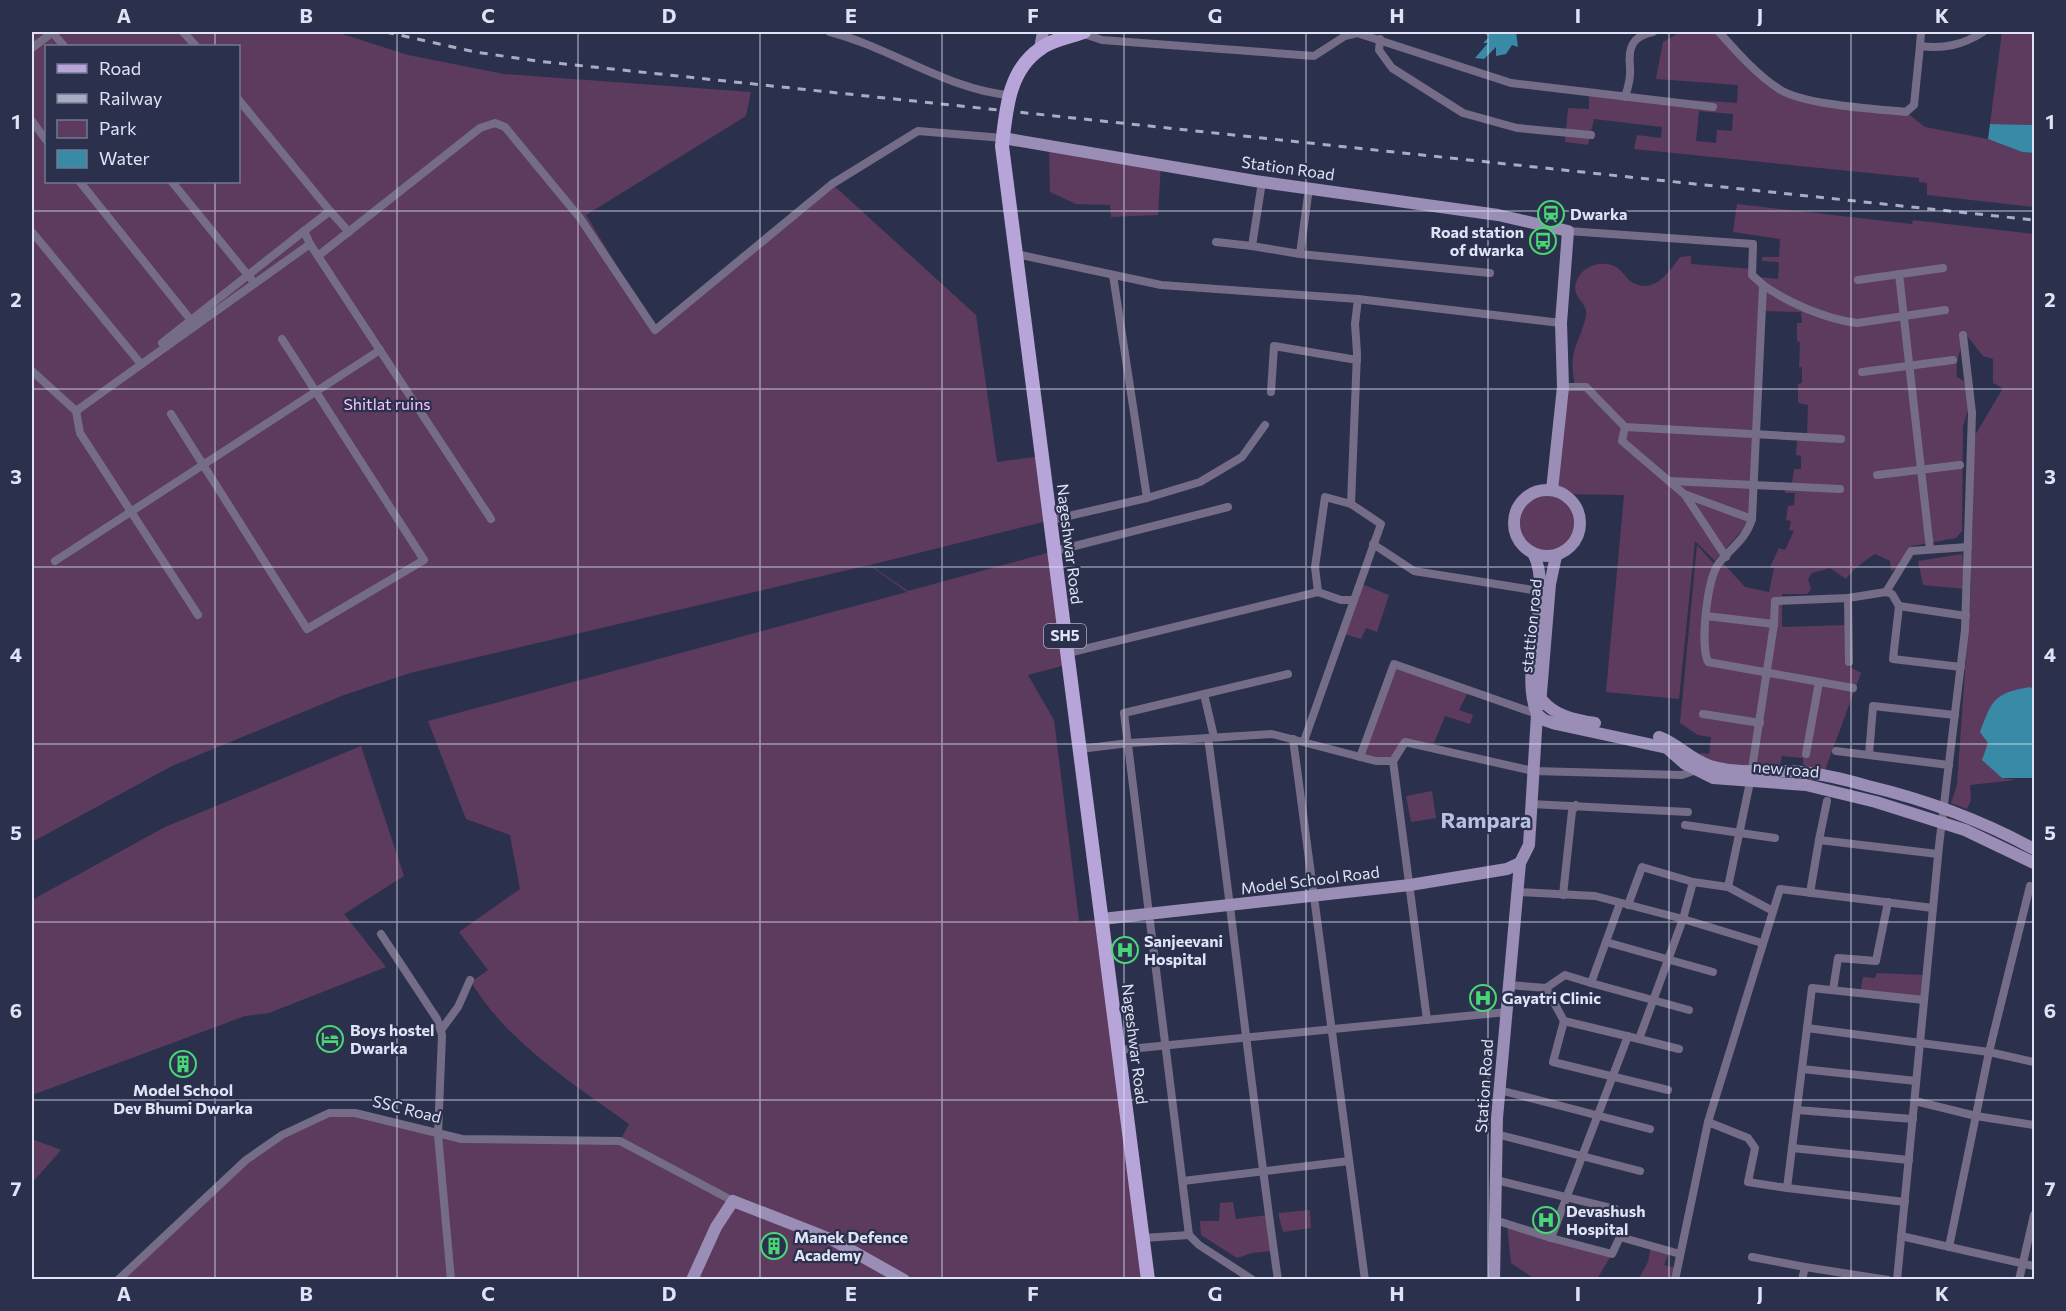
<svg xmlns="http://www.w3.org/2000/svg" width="2066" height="1311" viewBox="0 0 2066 1311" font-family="Commissioner,sans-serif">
  <rect width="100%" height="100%" fill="#2b314c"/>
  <g fill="#5d3b5f" fill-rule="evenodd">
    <path d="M32,32H336L408,55L504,74L751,92L746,116L586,215L655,329L832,184L976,315L997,462L1042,456L1051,520L870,565L908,591L1055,551L1069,664L1028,675L1054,720L1079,921L1102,919L1148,1279H118L246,1160L314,1119L355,1113L438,1135L620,1141L629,1124C571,1082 509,1044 471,982L488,970L459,932L520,889L510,835L466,819L428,721L907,592L869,565L410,673L344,695L172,766L32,842ZM46,46H238V182H46ZM746,1205L833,1233L850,1249Z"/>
    <path d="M1680,32H1719L1781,90L1827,103L1906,112L1925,127L1988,139L2022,152L2034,153V207L1927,195V183L1919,182V178L1634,149L1637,135L1661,138L1662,127L1594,119L1588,145L1565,142L1568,108L1589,109V93L1737,103L1738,85L1656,79L1663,42ZM1699,111L1733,114L1732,131L1717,130L1716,143L1696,141Z"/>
    <path d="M2002,32H2034V125L1990,124Z"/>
    <path d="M1049,146L1161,165L1158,215L1111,217L1110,205L1076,204L1050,192Z"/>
    <path d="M1737,204L1912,224L1913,220L2034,234V689L2030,687L1988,743L2002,778L2016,780L1970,785L1971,800L1967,809L1951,803L1957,785L1971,586V442L2003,388L1993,383V359L1983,356L1964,332C1962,349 1955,360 1957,377L1964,381L1969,407L1963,426L1962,531L1956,538L1912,546L1897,568L1891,571L1890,561L1875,554C1865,560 1852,570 1846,579L1830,568L1812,573L1808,579L1811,589L1807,594H1782V627L1849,625L1848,666L1861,673L1825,770L1810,769L1803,764V758L1782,756L1779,770L1746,768L1695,759L1701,753L1709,754L1711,737L1698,735L1680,723L1697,545L1715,565L1721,561L1745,587L1769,592L1774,568L1770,567L1779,548L1785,550L1794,531L1789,530L1791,521L1786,520L1788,506L1794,505L1795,493H1785V483H1792L1794,469H1801V456L1796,455L1797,441L1807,436L1808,405L1798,403V384L1802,383V367H1799L1800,342L1797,341V323H1802L1801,312L1762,311L1752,519L1715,561L1695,541L1679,699L1606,692L1624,495L1563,494L1552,490L1563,387H1575C1568,348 1578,349 1586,316C1589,303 1571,298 1576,283C1580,267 1601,259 1616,267C1623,271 1626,279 1633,283C1655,294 1669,272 1680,257L1691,256V264L1753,269L1757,277L1778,279L1779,262L1762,261V257H1779L1780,239L1733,232Z"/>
    <circle cx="1547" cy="523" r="27"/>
    <path d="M1962,554L1965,589L1923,585L1918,561Z"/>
    <path d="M1359,583L1389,595L1377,632L1366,628L1361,639L1341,633Z"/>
    <path d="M1394,664L1469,690L1459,710L1473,715L1470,724L1445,716L1432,748L1406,743L1393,761L1360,757Z"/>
    <path d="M361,746L404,876L344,914L386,967L269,1013L245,1016L32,1095V900L165,827Z"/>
    <path d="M1432,791L1436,818L1411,822L1406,796Z"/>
    <path d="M1877,973L1925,975L1924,1000L1860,993L1863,977L1875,978Z"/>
    <path d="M32,1139L61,1150L32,1183Z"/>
    <path d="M1233,1202L1236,1219L1268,1215L1272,1251L1252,1253L1237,1258L1201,1235L1200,1221H1219L1220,1203Z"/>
    <path d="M1310,1210L1311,1228L1283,1232L1278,1213Z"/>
    <path d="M1507,1224L1612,1254L1597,1279H1535L1511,1263Z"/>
    <path d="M1651,1246L1669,1252L1664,1265L1676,1268L1674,1279L1638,1280L1648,1262Z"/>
  </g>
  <g fill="#388aa7">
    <path d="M1484,32H1516L1518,47L1512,45L1506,54L1496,56V47L1484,59L1475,58L1488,43H1483L1489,37Z"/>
    <path d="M1990,124L2034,125V153L2022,152L1988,139Z"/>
    <path d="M2030,687L2034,689V778H2002L1982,760L1988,743L1980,732C1992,700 1994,693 2030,687Z"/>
  </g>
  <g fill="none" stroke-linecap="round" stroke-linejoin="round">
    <g stroke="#756d87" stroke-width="8">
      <path d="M52,32L64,46"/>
      <path d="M183,32L196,46"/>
      <path d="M830,32C889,47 951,91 1009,95"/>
      <path d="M1719,32C1737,52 1756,74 1779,89C1803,105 1876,109 1906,112L1914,105L1920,46C1944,49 1963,45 1983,32"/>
      <path d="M1081,33L1102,40L1314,56L1345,36L1357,33L1511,83L1713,107"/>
      <path d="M1380,39L1379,50L1392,68L1463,113L1517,128L1591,135"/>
      <path d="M1920,46L1921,32"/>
      <path d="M32,48L53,32"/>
      <path d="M1625,97C1628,88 1631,77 1630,67C1628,48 1632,36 1653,32"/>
      <path d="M238,99L330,211"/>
      <path d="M32,121L46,140"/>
      <path d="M80,182L194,324"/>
      <path d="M172,182L251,279"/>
      <path d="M1262,182L1252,246L1300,254L1309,188"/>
      <path d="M1568,231L1753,244L1752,275L1763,285L1752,519L1684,494L1622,441L1625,427"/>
      <path d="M32,232L141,364"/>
      <path d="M1216,242L1252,246"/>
      <path d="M310,244L304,231L330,211L349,232"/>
      <path d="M1016,254L1161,285L1358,299"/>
      <path d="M1300,254L1490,273"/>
      <path d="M318,256L480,128L495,123L505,127L580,218L655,330L832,184L918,131L1003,138"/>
      <path d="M1899,274L1930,549"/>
      <path d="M1858,280L1943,268"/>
      <path d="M1763,285C1789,303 1825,319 1857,323L1945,310"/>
      <path d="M162,343L304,231"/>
      <path d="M32,371L76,411L310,244L491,519"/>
      <path d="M1862,372L1953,360"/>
      <path d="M1563,387H1586L1625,427L1841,439"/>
      <path d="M1271,392L1274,346L1357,360"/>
      <path d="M79,409L76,411L80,433L198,615"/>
      <path d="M171,414L307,629L424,560L282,339"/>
      <path d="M1877,475L1960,465"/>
      <path d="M1670,481L1840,489"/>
      <path d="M1685,495L1726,557"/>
      <path d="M1147,498L1200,482L1242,457L1265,425"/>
      <path d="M1351,504L1357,353L1355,324L1358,299L1561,323"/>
      <path d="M1752,519C1746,539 1732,547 1719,563C1707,579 1700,644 1708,662L1853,688"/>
      <path d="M1051,520L1147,498L1113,275"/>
      <path d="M1373,544L1414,571L1539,591"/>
      <path d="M1055,551L1228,507"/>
      <path d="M55,561L380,350"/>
      <path d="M1886,592L1911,551L1968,547"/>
      <path d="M1848,598L1849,662"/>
      <path d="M1774,624L1775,601L1848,598L1886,592L1892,594L1899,606"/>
      <path d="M1068,653L1318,592"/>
      <path d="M1961,667L1893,659L1899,606L1966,616"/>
      <path d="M1204,694L1214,737"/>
      <path d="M1703,714L1760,723"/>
      <path d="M1208,738C1233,918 1252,1099 1278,1280"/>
      <path d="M1293,739L1365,1280"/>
      <path d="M1304,741L1381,524L1351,504L1325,497L1315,567L1318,592L1341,600H1352"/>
      <path d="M1080,749L1129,743L1272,734L1376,761H1393L1405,742L1533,771L1682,775L1699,769"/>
      <path d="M1836,751L1949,765"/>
      <path d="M1806,754L1819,682"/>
      <path d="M1869,755L1873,706L1955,715"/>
      <path d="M1360,757L1394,664L1537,714"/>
      <path d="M1393,761L1427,1020"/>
      <path d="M1531,804L1688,812"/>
      <path d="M1685,825L1775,838"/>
      <path d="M1819,840L1827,801"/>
      <path d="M1728,887L1773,911"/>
      <path d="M1518,892L1595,896L1683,919L1693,882L1728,887L1750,782L1774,624L1706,616"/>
      <path d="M1810,893L1819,840L1938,854"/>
      <path d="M1563,895L1572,811L1576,805"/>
      <path d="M1628,905L1642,867L1693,882"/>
      <path d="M381,934L437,1019L442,1035L438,1135L451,1280"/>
      <path d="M1606,942L1713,972"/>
      <path d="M1591,983L1689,1010"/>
      <path d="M1509,985L1546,988L1565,975L1591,983L1620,903"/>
      <path d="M1546,988L1564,1021L1639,1039L1683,919L1762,943"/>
      <path d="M1833,990L1838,958L1876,961L1888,902"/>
      <path d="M1564,1021L1553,1062L1668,1090"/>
      <path d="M1807,1028L1989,1052L2034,1062"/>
      <path d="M441,1030L458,1007L470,980"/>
      <path d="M1639,1039L1679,1049"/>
      <path d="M1119,1050L1507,1012"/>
      <path d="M1802,1069L1916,1081"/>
      <path d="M1499,1090L1650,1129"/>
      <path d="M1915,1101L1976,1116L2034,1125"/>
      <path d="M1797,1110L1913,1119"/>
      <path d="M1708,1122L1748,1138L1755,1148L1748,1182L1787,1188"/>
      <path d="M1496,1134L1640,1171"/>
      <path d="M1792,1148L1909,1160"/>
      <path d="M1496,1180L1615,1209"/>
      <path d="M1183,1181L1349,1161"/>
      <path d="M1905,1202L1787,1188L1812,988L1924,1000"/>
      <path d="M1495,1220L1551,1238L1628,1036"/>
      <path d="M1901,1236L2034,1266"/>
      <path d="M1143,1238L1189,1235"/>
      <path d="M1551,1238L1612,1254L1620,1237L1680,1254"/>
      <path d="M1949,1247L1989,1052L2030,886"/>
      <path d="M1752,1257L1805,1267L1802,1280"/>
      <path d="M1805,1267L1888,1280"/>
      <path d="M118,1280L246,1160L282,1135L329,1113H355L462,1139L620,1141L733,1201"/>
      <path d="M1253,1280L1199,1245L1189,1235L1124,713L1288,674"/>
      <path d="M1675,1280L1708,1122L1780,889L1933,908"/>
      <path d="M1897,1280L1939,846L1965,630L1972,413L1963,335"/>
      <path d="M2019,1280L2034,1215"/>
    </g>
    <g stroke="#9a8db6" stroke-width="12">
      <path d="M1040,48L1043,32"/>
      <path d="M1003,138L1255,181L1498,215L1568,231L1561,323L1563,387L1552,490"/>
      <circle cx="1547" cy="523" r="33"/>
      <path d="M1542,700C1555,716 1575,720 1595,723"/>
      <path d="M1540,705L1550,584L1556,556"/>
      <path d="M1537,714L1544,720L1556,724L1667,748L1685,764L1713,778L1806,785L1876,802L1965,830L2034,863"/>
      <path d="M1659,737C1678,744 1691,760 1710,766C1739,775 1772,769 1801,772C1824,774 1847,780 1868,786C1927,800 1981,820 2034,849"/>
      <path d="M1102,919L1410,885L1507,869L1520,863"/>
      <path d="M692,1280L716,1227L733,1201L833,1240L904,1280"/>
      <path d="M1494,1280L1497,1118L1520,863L1529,845L1537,714C1518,667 1554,597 1534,555"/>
    </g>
    <path stroke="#b7a5da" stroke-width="14" d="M1084,32C1070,37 1051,40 1040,49C1008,71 1006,111 1002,146L1148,1280"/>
    <path stroke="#a8adc2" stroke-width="3" stroke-dasharray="8 8" stroke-linecap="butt" d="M386,32L475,52L537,61L2034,220"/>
  </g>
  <path fill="none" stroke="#dfe3f5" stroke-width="1.5" stroke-opacity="0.55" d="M215,32V46M397,32V1280M578,32V1280M760,32V1280M942,32V1280M1124,32V1280M1306,32V1280M1488,32V1280M1669,32V1280M1851,32V1280M215,182V1280M32,211H2034M32,389H2034M32,567H2034M32,744H2034M32,922H2034M32,1100H2034"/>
  <defs>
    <symbol id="station-ring" viewBox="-11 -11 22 22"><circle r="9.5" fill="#2b314c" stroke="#4ad677" stroke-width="1.5"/><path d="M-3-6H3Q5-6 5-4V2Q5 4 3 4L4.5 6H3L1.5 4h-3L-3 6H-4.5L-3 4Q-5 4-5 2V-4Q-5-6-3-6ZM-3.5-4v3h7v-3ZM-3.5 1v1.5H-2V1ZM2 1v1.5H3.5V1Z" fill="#4ad677"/></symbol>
    <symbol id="bus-ring" viewBox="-11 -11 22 22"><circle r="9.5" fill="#2b314c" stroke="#4ad677" stroke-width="1.5"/><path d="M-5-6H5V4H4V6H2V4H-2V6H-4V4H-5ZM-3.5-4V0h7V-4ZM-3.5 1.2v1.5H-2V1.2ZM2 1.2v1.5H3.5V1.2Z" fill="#4ad677"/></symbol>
    <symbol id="hospital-ring" viewBox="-11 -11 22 22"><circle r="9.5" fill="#2b314c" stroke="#4ad677" stroke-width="1.5"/><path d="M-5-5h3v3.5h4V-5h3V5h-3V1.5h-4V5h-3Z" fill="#4ad677"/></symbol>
    <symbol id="hotel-ring" viewBox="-11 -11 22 22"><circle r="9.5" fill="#2b314c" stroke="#4ad677" stroke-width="1.5"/><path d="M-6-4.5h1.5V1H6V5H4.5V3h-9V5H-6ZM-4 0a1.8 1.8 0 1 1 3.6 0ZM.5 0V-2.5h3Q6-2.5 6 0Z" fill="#4ad677"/></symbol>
    <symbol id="building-ring" viewBox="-11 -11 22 22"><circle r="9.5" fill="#2b314c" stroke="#4ad677" stroke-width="1.5"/><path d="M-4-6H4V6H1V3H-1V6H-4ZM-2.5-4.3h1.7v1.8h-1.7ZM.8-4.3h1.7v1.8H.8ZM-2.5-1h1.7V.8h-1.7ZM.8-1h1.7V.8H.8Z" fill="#4ad677"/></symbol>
  </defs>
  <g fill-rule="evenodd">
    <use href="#station-ring" x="1536" y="199" width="30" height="30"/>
    <use href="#bus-ring" x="1528" y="226" width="30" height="30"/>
    <use href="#hospital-ring" x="1110" y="935" width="30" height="30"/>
    <use href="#hospital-ring" x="1468" y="983" width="30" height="30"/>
    <use href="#hotel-ring" x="315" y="1024" width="30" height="30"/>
    <use href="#building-ring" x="168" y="1049" width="30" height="30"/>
    <use href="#hospital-ring" x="1531" y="1205" width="30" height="30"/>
    <use href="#building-ring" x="759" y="1231" width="30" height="30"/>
  </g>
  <g text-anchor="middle" stroke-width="4.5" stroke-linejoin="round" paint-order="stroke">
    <rect fill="#2b314c" stroke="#a9aec2" stroke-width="1.5" x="1044" y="624" width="42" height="24" rx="4.5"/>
    <g font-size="15" font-weight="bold" fill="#dfe3f5">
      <text x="1065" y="641">SH5</text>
    </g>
    <g font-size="16" fill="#dfe3f5" stroke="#2b314c">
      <text transform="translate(1288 168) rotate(8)" y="6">Station Road</text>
      <text transform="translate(1070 544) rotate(83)" y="6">Nageshwar Road</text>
      <text transform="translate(1531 626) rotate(-84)" y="6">stattion road</text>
      <text transform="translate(1786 769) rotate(5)" y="6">new road</text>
      <text transform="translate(1310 880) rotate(-7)" y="6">Model School Road</text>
      <text transform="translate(1135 1044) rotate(83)" y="6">Nageshwar Road</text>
      <text transform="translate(1484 1086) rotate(-86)" y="6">Station Road</text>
      <text transform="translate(407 1109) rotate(14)" y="6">SSC Road</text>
    </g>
    <g font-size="16" font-weight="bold" fill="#dfe3f5" stroke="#2b314c" text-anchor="start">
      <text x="1570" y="220">Dwarka</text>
      <text x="1524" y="238" text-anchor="end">Road station<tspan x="1524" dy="18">of dwarka</tspan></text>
      <text x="1144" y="947">Sanjeevani<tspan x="1144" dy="18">Hospital</tspan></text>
      <text x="1502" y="1004">Gayatri Clinic</text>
      <text x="350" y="1036">Boys hostel<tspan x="350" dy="18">Dwarka</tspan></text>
      <text x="183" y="1096" text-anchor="middle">Model School<tspan x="183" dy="18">Dev Bhumi Dwarka</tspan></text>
      <text x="1566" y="1217">Devashush<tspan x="1566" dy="18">Hospital</tspan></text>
      <text x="794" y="1243">Manek Defence<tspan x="794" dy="18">Academy</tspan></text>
    </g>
    <g font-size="16" fill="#fbc5fd" stroke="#2b314c">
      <text x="387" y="410">Shitlat ruins</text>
    </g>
    <g font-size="22" font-weight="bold" fill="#b8c0e3" stroke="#2b314c">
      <text x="1486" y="828">Rampara</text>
    </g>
  </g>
  <rect width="2066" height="1311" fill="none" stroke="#2b314c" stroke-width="66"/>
  <rect x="45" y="45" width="195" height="138" fill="#2b314c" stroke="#737890" stroke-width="1.5"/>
  <rect x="57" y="64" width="30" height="9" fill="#b7a5da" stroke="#737890" stroke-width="1.5"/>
  <text x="99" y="75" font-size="18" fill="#dfe3f5">Road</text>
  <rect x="57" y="94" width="30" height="9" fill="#a8adc2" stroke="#737890" stroke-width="1.5"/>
  <text x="99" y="105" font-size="18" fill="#dfe3f5">Railway</text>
  <rect x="57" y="120" width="30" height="18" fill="#5d3b5f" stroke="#737890" stroke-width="1.5"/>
  <text x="99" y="135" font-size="18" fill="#dfe3f5">Park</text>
  <rect x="57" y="150" width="30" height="18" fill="#388aa7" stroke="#737890" stroke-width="1.5"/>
  <text x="99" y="165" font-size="18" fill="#dfe3f5">Water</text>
  <rect x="33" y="33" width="2000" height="1245" fill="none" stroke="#dfe3f5" stroke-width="2"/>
  <g font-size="20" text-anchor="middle" font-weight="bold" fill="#dfe3f5">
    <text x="124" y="23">A</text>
    <text x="306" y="23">B</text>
    <text x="488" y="23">C</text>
    <text x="669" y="23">D</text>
    <text x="851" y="23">E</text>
    <text x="1033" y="23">F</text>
    <text x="1215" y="23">G</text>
    <text x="1397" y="23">H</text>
    <text x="1578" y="23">I</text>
    <text x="1760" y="23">J</text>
    <text x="1942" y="23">K</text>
    <text x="16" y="129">1</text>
    <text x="2050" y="129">1</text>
    <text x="16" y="307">2</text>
    <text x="2050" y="307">2</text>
    <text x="16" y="484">3</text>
    <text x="2050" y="484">3</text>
    <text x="16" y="662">4</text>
    <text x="2050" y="662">4</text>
    <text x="16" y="840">5</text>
    <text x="2050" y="840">5</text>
    <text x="16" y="1018">6</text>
    <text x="2050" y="1018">6</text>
    <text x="16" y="1196">7</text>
    <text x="2050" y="1196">7</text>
    <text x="124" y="1301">A</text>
    <text x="306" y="1301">B</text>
    <text x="488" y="1301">C</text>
    <text x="669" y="1301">D</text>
    <text x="851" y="1301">E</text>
    <text x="1033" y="1301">F</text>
    <text x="1215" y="1301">G</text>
    <text x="1397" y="1301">H</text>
    <text x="1578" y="1301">I</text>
    <text x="1760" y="1301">J</text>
    <text x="1942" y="1301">K</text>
  </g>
</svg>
